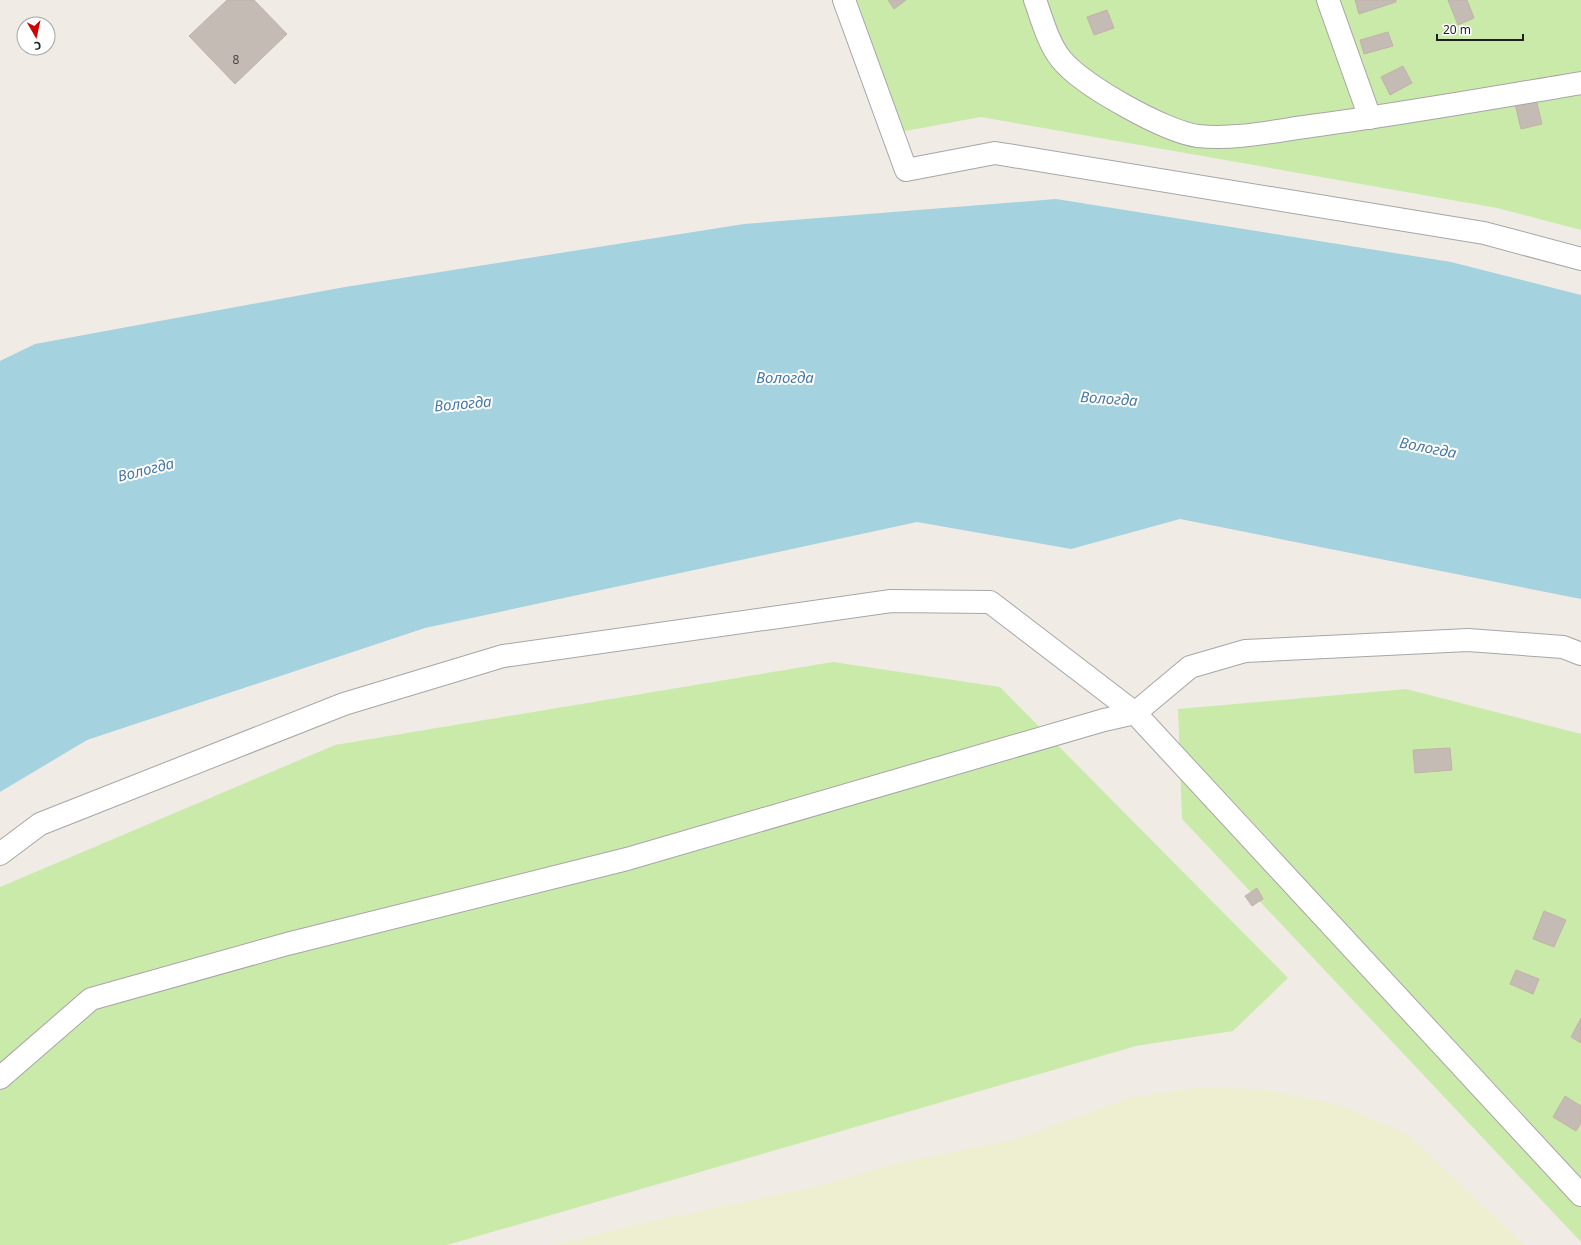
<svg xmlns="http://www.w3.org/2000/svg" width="1581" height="1245" viewBox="0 0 1581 1245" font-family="'Noto Sans',sans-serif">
  <rect width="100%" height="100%" fill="#f0ece5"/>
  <path fill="#edefd0" d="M1201,1087L1271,1090L1342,1106L1407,1134L1525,1245H555L638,1224L806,1189L898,1163L1017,1139L1129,1098Z"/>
  <g fill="#caeaaa">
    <path d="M857,0H1581V230L1497,208L981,117L900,132Z"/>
    <path d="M833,662L1000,687L1288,978L1233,1031L1136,1046L447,1245H0V887L335,745Z"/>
    <path d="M1406,689L1581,734V1242L1182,819L1178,709Z"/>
  </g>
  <path fill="#a4d2de" d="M1056,199L1451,262L1581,295V599L1180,519L1071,549L917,522L425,628L87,740L0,792V361L35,344L345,287L744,224Z"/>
  <g fill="#c4bbb4" stroke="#c2b2a7">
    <path d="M227,0H254L287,34L235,84L189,36Z"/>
    <path d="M888,0H906L894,9Z"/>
    <path d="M1355,0H1396V2L1359,14Z"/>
    <path d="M1448,0H1467L1474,18L1458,25Z"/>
    <path d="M1107,10L1114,28L1094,35L1087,17Z"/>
    <path d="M1388,32L1393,46L1364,54L1360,40Z"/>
    <path d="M1403,66L1412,83L1390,95L1381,77Z"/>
    <path d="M1536,99L1542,124L1521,129L1515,104Z"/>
    <path d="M1450,748L1452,770L1415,773L1413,750Z"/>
    <path d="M1257,888L1263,899L1252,906L1245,896Z"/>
    <path d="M1544,911L1566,920L1554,947L1533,939Z"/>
    <path d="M1516,970L1539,979L1533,994L1510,984Z"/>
    <path d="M1581,1018V1043L1571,1037Z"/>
    <path d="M1565,1096L1581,1106V1123L1576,1131L1553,1117Z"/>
  </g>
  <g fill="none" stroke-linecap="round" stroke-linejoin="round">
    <defs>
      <g id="minor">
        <path d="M844,0L906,170L995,153L1484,233L1581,259"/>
        <path d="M1035,0C1042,19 1048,43 1061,59C1081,85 1166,132 1198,136C1236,140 1274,131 1311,126C1402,114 1491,98 1581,83"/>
        <path d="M1328,0L1370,118"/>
        <path d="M1581,654L1563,647L1468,640L1245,651L1190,667L1135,713L1581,1195"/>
        <path d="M0,854L40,824L344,704L503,656L891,601L990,602L1135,713"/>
        <path d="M0,1078L91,999L287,944L627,859L1104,720L1135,713"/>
      </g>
    </defs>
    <use href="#minor" stroke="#a6a6a6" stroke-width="24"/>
    <use href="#minor" stroke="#fff" stroke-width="22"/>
  </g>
  <g text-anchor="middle" stroke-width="4" stroke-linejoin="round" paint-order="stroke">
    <g font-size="12" fill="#484644">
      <text x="236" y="64">8</text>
    </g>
    <g font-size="15" font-style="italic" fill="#4679a8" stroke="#fff">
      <text x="785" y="383">Вологда</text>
      <text transform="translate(1109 399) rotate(4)" y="5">Вологда</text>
      <text transform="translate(463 404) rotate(-5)" y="5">Вологда</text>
      <text transform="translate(1428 448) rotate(11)" y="5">Вологда</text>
      <text transform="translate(146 470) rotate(-14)" y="5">Вологда</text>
    </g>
  </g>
  <g transform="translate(36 36) rotate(171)"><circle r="19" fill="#ffffff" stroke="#a5a5a5"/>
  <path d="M0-3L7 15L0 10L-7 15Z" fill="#cd0002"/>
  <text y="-6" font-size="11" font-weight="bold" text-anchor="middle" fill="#1f1f1f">С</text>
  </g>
  <path d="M1437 34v6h86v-6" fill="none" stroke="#1f1f1f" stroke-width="2"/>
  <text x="1443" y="34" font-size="12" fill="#1f1f1f" stroke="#ffffff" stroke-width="3" paint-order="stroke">20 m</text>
</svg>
